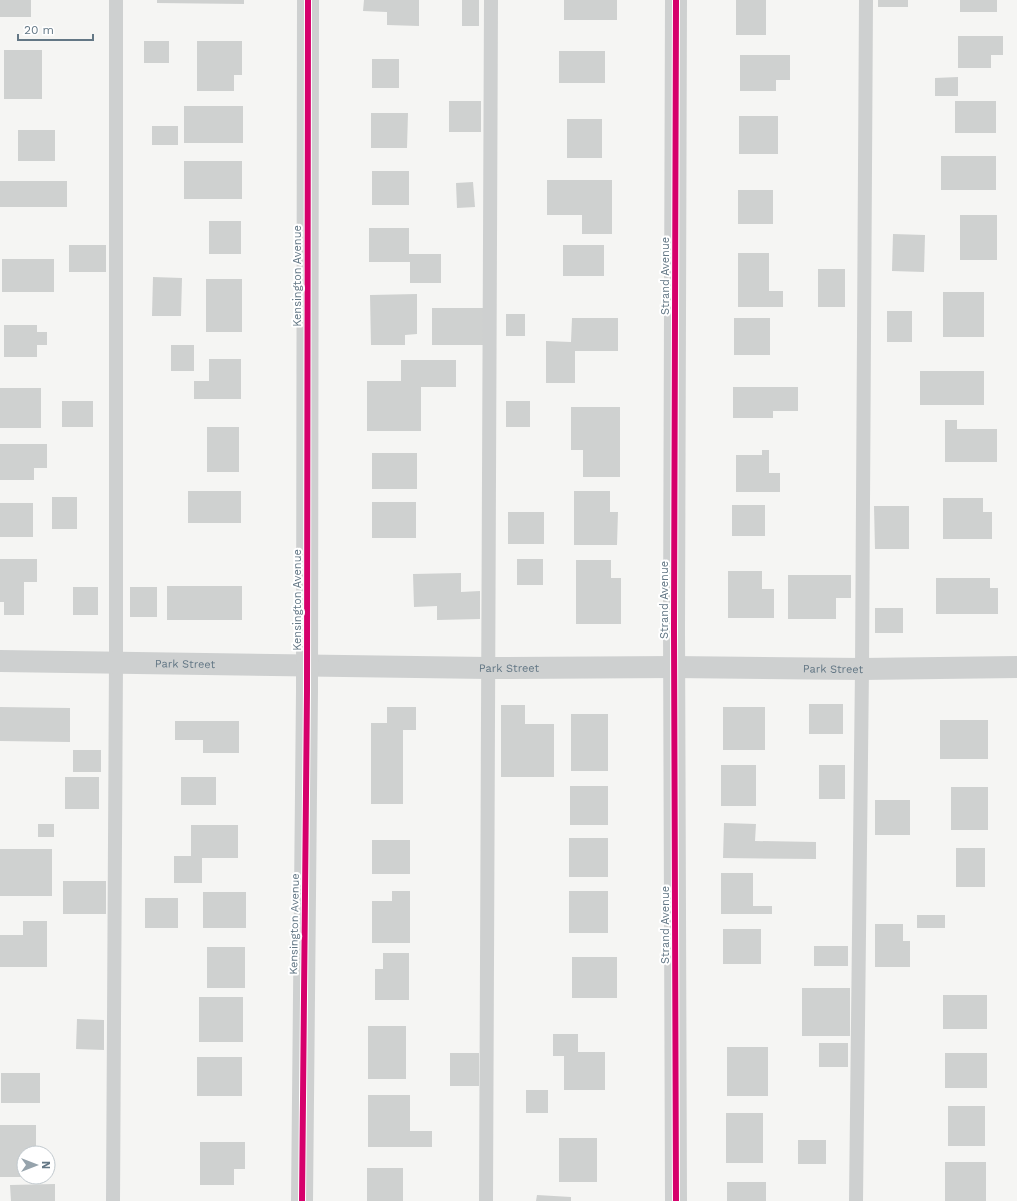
<svg xmlns="http://www.w3.org/2000/svg" width="1017" height="1201" viewBox="0 0 1017 1201" font-family="'Work Sans',sans-serif">
  <rect width="100%" height="100%" fill="#f5f5f3"/>
  <g fill="#cfd1d0">
    <rect x="0" y="0" width="31" height="17"/>
    <path d="M157,0H244V4L157,3Z"/>
    <path d="M364,0H419V26L387,25V12L363,11Z"/>
    <rect x="462" y="0" width="17" height="26"/>
    <rect x="564" y="0" width="53" height="20"/>
    <rect x="736" y="0" width="30" height="35"/>
    <rect x="878" y="0" width="30" height="7"/>
    <rect x="960" y="0" width="37" height="12"/>
    <path d="M958,36H1003V55H991V68H958Z"/>
    <rect x="144" y="41" width="25" height="22"/>
    <path d="M197,41H242V75H234V91H197Z"/>
    <rect x="4" y="50" width="38" height="49"/>
    <rect x="559" y="51" width="46" height="32"/>
    <path d="M740,55H790V80H776V91H740Z"/>
    <rect x="372" y="59" width="27" height="29"/>
    <path d="M958,77V96H935V78Z"/>
    <rect x="449" y="101" width="32" height="31"/>
    <rect x="955" y="101" width="41" height="32"/>
    <rect x="184" y="106" width="59" height="37"/>
    <path d="M371,113H408L407,148H371Z"/>
    <rect x="739" y="116" width="39" height="38"/>
    <rect x="567" y="119" width="35" height="39"/>
    <rect x="152" y="126" width="26" height="19"/>
    <rect x="18" y="130" width="37" height="31"/>
    <rect x="941" y="156" width="55" height="34"/>
    <rect x="184" y="161" width="58" height="38"/>
    <rect x="372" y="171" width="37" height="34"/>
    <path d="M547,180H612V234H582V215H547Z"/>
    <rect x="0" y="181" width="67" height="26"/>
    <path d="M473,182L475,207L457,208L456,183Z"/>
    <rect x="738" y="190" width="35" height="34"/>
    <rect x="960" y="215" width="37" height="45"/>
    <rect x="209" y="221" width="32" height="33"/>
    <path d="M369,228H409V254H441V283H410V262H369Z"/>
    <path d="M893,234L925,235L924,272L892,271Z"/>
    <rect x="69" y="245" width="37" height="27"/>
    <rect x="563" y="245" width="41" height="31"/>
    <path d="M738,253H769V291H783V307H738Z"/>
    <rect x="2" y="259" width="52" height="33"/>
    <rect x="818" y="269" width="27" height="38"/>
    <path d="M153,277L182,278L181,316H152Z"/>
    <rect x="206" y="279" width="36" height="53"/>
    <rect x="943" y="292" width="41" height="45"/>
    <path d="M417,294V334L405,335V345H371L370,295Z"/>
    <rect x="432" y="308" width="51" height="37"/>
    <rect x="887" y="311" width="25" height="31"/>
    <rect x="506" y="314" width="19" height="22"/>
    <path d="M572,318H618V351H575V383H546V341L571,342Z"/>
    <rect x="734" y="318" width="36" height="37"/>
    <path d="M4,325H37V332H47V345H37V357H4Z"/>
    <rect x="171" y="345" width="23" height="26"/>
    <path d="M209,359H241V399H194V381H209Z"/>
    <path d="M401,360H456V387H421V431H367V381H401Z"/>
    <rect x="920" y="371" width="64" height="34"/>
    <path d="M733,387H798V411H773V418H733Z"/>
    <rect x="0" y="388" width="41" height="40"/>
    <rect x="62" y="401" width="31" height="26"/>
    <rect x="506" y="401" width="24" height="26"/>
    <path d="M571,407H620V477H583V450H571Z"/>
    <path d="M945,420H957V429H997V462H945Z"/>
    <rect x="207" y="427" width="32" height="45"/>
    <path d="M0,444H47V468H34V480H0Z"/>
    <path d="M762,450H769V473H780V492H736V455H762Z"/>
    <rect x="372" y="453" width="45" height="36"/>
    <rect x="188" y="491" width="53" height="32"/>
    <path d="M574,491H610V512H618L617,545H574Z"/>
    <rect x="52" y="497" width="25" height="32"/>
    <path d="M943,498H983V512H992V539H943Z"/>
    <rect x="372" y="502" width="44" height="36"/>
    <rect x="0" y="503" width="33" height="34"/>
    <rect x="732" y="505" width="33" height="31"/>
    <path d="M874,506H909V549H875Z"/>
    <rect x="508" y="512" width="36" height="32"/>
    <path d="M0,559H37V582H24V615H4V602H0Z"/>
    <rect x="517" y="559" width="26" height="26"/>
    <path d="M576,560H611V578H621V624H576Z"/>
    <path d="M728,571H762V589H774V618H728Z"/>
    <path d="M461,573V592L480,591V619L437,620V606L414,607L413,574Z"/>
    <path d="M788,575H851V598H836V619H788Z"/>
    <path d="M936,578H990V588H998V614H936Z"/>
    <rect x="167" y="586" width="75" height="34"/>
    <rect x="73" y="587" width="25" height="28"/>
    <rect x="130" y="587" width="27" height="30"/>
    <rect x="875" y="608" width="28" height="25"/>
    <rect x="809" y="704" width="34" height="30"/>
    <path d="M501,705H525V724H554V777H501Z"/>
    <path d="M0,707L70,708V742L0,741Z"/>
    <path d="M387,707H416V730H403V804H371V723H387Z"/>
    <rect x="723" y="707" width="42" height="43"/>
    <rect x="571" y="714" width="37" height="57"/>
    <rect x="940" y="720" width="48" height="39"/>
    <path d="M175,721H239V753H203V740H175Z"/>
    <rect x="73" y="750" width="28" height="22"/>
    <rect x="721" y="765" width="35" height="41"/>
    <rect x="819" y="765" width="26" height="34"/>
    <rect x="65" y="777" width="34" height="32"/>
    <rect x="181" y="777" width="35" height="28"/>
    <rect x="570" y="786" width="38" height="39"/>
    <rect x="951" y="787" width="37" height="43"/>
    <rect x="875" y="800" width="35" height="35"/>
    <path d="M724,823L756,824L755,841L816,842V859L723,858Z"/>
    <rect x="38" y="824" width="16" height="13"/>
    <path d="M191,825H238V858H202V883H174V856H191Z"/>
    <rect x="569" y="838" width="39" height="39"/>
    <rect x="372" y="840" width="38" height="34"/>
    <rect x="956" y="848" width="29" height="39"/>
    <rect x="0" y="849" width="52" height="47"/>
    <path d="M721,873H753V906H772V914H721Z"/>
    <rect x="63" y="881" width="43" height="33"/>
    <path d="M392,891H410V943H372V901H392Z"/>
    <rect x="569" y="891" width="39" height="42"/>
    <rect x="203" y="892" width="43" height="36"/>
    <rect x="145" y="898" width="33" height="30"/>
    <rect x="917" y="915" width="28" height="13"/>
    <path d="M23,921H47V967H0V935H23Z"/>
    <path d="M875,924H903V941H910V967H875Z"/>
    <rect x="723" y="929" width="38" height="35"/>
    <rect x="814" y="946" width="34" height="20"/>
    <rect x="207" y="947" width="38" height="41"/>
    <path d="M383,953H409V1000H375V969H383Z"/>
    <rect x="572" y="957" width="45" height="41"/>
    <rect x="802" y="988" width="48" height="48"/>
    <rect x="943" y="995" width="44" height="34"/>
    <rect x="199" y="997" width="44" height="45"/>
    <path d="M77,1019L104,1020V1050L76,1049Z"/>
    <rect x="368" y="1026" width="38" height="53"/>
    <path d="M553,1034H578V1052H605V1090H564V1056H553Z"/>
    <rect x="819" y="1043" width="29" height="24"/>
    <rect x="727" y="1047" width="41" height="49"/>
    <rect x="450" y="1053" width="29" height="33"/>
    <rect x="945" y="1053" width="42" height="35"/>
    <rect x="197" y="1057" width="45" height="39"/>
    <rect x="1" y="1073" width="39" height="30"/>
    <rect x="526" y="1090" width="22" height="23"/>
    <path d="M368,1095H410V1131H432V1147H368Z"/>
    <rect x="948" y="1106" width="37" height="40"/>
    <rect x="726" y="1113" width="37" height="50"/>
    <path d="M0,1125H36V1153H24V1177H0Z"/>
    <rect x="559" y="1138" width="38" height="44"/>
    <rect x="798" y="1140" width="28" height="24"/>
    <path d="M200,1142H245V1169H234V1185H200Z"/>
    <rect x="945" y="1162" width="41" height="39"/>
    <rect x="367" y="1168" width="36" height="33"/>
    <rect x="727" y="1182" width="39" height="19"/>
    <path d="M55,1184V1201H11L10,1185Z"/>
    <path d="M537,1195L571,1197V1201H536Z"/>
  </g>
  <g fill="none" stroke-linecap="round" stroke-linejoin="round">
    <g stroke="#ced0d0" stroke-width="14">
      <path d="M113,1201L116,662V0"/>
      <path d="M486,1201L491,0"/>
      <path d="M856,1201L862,669L866,0"/>
    </g>
    <g stroke="#ced0d0" stroke-width="22">
      <path id="s1" d="M0,661L488,668L674,667L862,669L1017,667"/>
      <path d="M302,1201L307,691L308,0"/>
      <path d="M676,1201L674,629L676,0"/>
    </g>
    <defs>
      <g id="cycleway">
        <path d="M302,1201L307,691L308,0"/>
        <path d="M676,1201L674,629L676,0"/>
      </g>
    </defs>
    <use href="#cycleway" stroke="#fff" stroke-width="8"/>
    <use href="#cycleway" stroke="#d6006c" stroke-width="6"/>
  </g>
  <g text-anchor="middle" stroke-width="4" stroke-linejoin="round" paint-order="stroke">
    <g font-size="11" fill="#637785" stroke="#fff">
      <text transform="translate(297 276) rotate(-90)" y="4">Kensington Avenue</text>
      <text transform="translate(665 276) rotate(-90)" y="4">Strand Avenue</text>
      <text transform="translate(297 600) rotate(-90)" y="4">Kensington Avenue</text>
      <text transform="translate(664 600) rotate(-90)" y="4">Strand Avenue</text>
      <text dy="4" stroke="none"><textPath href="#s1" startOffset="185">Park Street</textPath></text>
      <text dy="4" stroke="none"><textPath href="#s1" startOffset="509">Park Street</textPath></text>
      <text dy="4" stroke="none"><textPath href="#s1" startOffset="833">Park Street</textPath></text>
      <text transform="translate(294 924) rotate(-89)" y="4">Kensington Avenue</text>
      <text transform="translate(665 925) rotate(-90)" y="4">Strand Avenue</text>
    </g>
  </g>
  <g transform="translate(36 1165) rotate(90)"><circle r="19" fill="#ffffff" stroke="#c1c9ce"/>
  <path d="M0-3L7 15L0 10L-7 15Z" fill="#96a3ac"/>
  <text y="-6" font-size="11" font-weight="bold" text-anchor="middle" fill="#637785">N</text>
  </g>
  <path d="M18 34v6h75v-6" fill="none" stroke="#637785" stroke-width="2"/>
  <text x="24" y="34" font-size="12" fill="#637785" stroke="#ffffff" stroke-width="3" paint-order="stroke">20 m</text>
</svg>
